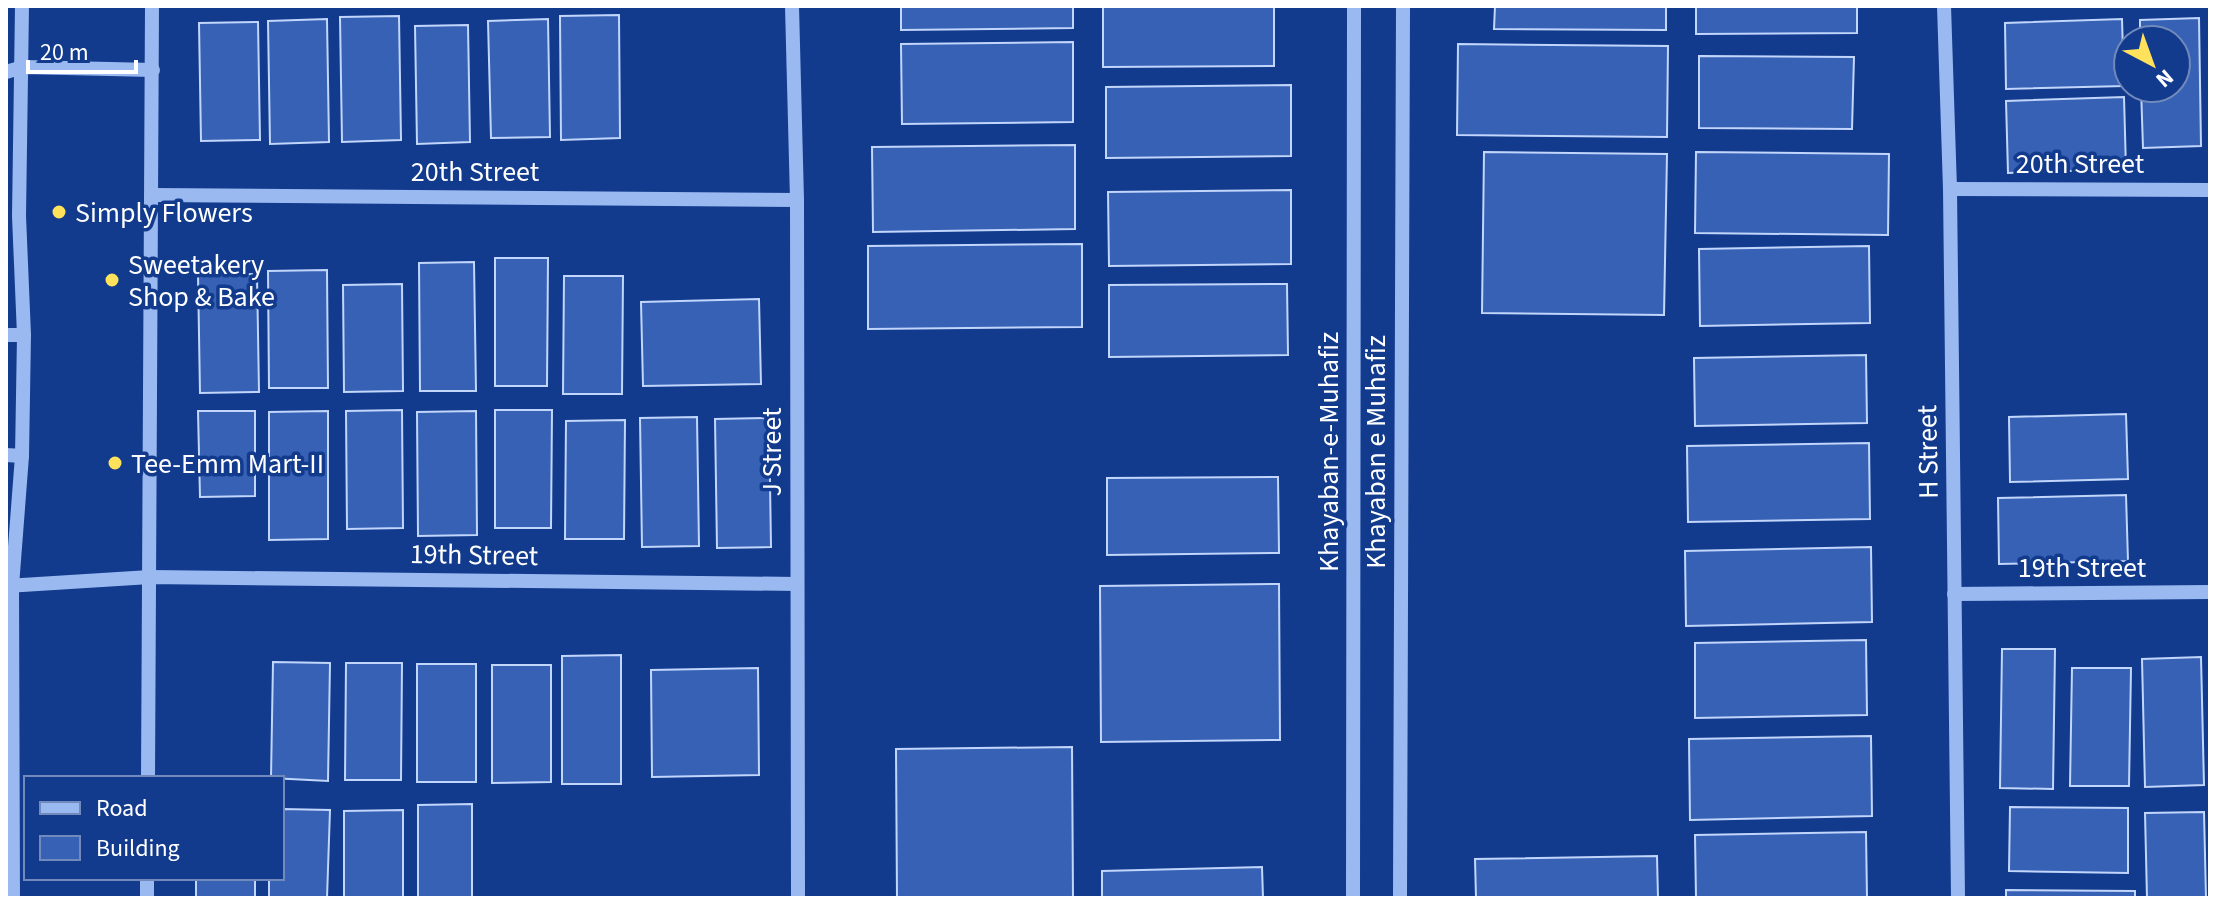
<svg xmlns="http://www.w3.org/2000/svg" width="2216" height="904" viewBox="0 0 2216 904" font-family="'Source Sans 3',sans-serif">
  <rect width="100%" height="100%" fill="#123b8d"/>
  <g fill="#3661b4" stroke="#c2d6fc" stroke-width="2">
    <path d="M901,6H1073V28L901,30Z"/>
    <path d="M1103,6H1274V66L1103,67Z"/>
    <path d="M1495,6H1666V30L1494,29Z"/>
    <path d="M1696,6H1857V33L1696,34Z"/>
    <path d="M619,15L620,138L561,140L560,16Z"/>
    <path d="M399,16L401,140L342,142L340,17Z"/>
    <path d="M2199,18L2201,146L2143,148L2141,88H2176V40H2140V20Z"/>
    <path d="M327,19L329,142L270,144L268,21Z"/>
    <path d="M548,19L550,137L491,138L488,21Z"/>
    <path d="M2122,19L2124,86L2006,89L2005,23Z"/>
    <path d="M258,22L260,140L201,141L199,23Z"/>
    <path d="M468,25L470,142L417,144L415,26Z"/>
    <path d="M1073,42V122L902,124L901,44Z"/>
    <path d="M1458,44L1668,46L1667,137L1457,135Z"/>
    <path d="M1699,56L1854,57L1852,129L1699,128Z"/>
    <path d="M1291,85V156L1106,158V87Z"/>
    <path d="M2124,97L2126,169L2008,173L2006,101Z"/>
    <path d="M1075,145V229L873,232L872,147Z"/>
    <path d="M1484,152L1667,154L1664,315L1482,313Z"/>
    <path d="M1696,152L1889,154L1888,235L1695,233Z"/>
    <path d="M1291,190V264L1109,266L1108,192Z"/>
    <path d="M1082,244V327L868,329V246Z"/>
    <path d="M1869,246L1870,323L1700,326L1699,249Z"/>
    <path d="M495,258H548L547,386H495Z"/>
    <path d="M474,262L476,391H420L419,263Z"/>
    <path d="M327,270L328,388H269L268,271Z"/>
    <path d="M257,274L259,392L200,393L198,275Z"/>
    <path d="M564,276H623L622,394H563Z"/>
    <path d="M402,284L403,391L344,392L343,285Z"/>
    <path d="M1287,284L1288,355L1109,357V285Z"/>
    <path d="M759,299L761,384L643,386L641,302Z"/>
    <path d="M1866,355L1867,423L1695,426L1694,358Z"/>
    <path d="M402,410L403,528L347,529L346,411Z"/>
    <path d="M495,410H552L551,528H495Z"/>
    <path d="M198,411H255V496L200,497Z"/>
    <path d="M328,411V539L269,540V412Z"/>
    <path d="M476,411L477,535L418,536L417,412Z"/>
    <path d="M2126,414L2128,479L2010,482L2009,417Z"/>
    <path d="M697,417L699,546L642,547L640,418Z"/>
    <path d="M769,418L771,547L717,548L715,419Z"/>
    <path d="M625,420L624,539H565L566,421Z"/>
    <path d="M1869,443L1870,519L1688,522L1687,446Z"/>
    <path d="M1278,477L1279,553L1107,555V478Z"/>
    <path d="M2126,495L2128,561L1999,564L1998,498Z"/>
    <path d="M1871,547L1872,622L1686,626L1685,551Z"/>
    <path d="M1279,584L1280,740L1101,742L1100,586Z"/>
    <path d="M1866,640L1867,715L1695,718V643Z"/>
    <path d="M2002,649H2055L2053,789L2000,788Z"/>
    <path d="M621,655V784H562V656Z"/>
    <path d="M2201,657L2204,785L2145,787L2142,659Z"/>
    <path d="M273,662L330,663L328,781L271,778Z"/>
    <path d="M346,663H402L401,780H345Z"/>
    <rect x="417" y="664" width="59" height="118"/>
    <path d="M492,665H551V782L492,783Z"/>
    <path d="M758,668L759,775L652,777L651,670Z"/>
    <path d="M2072,668H2131L2129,786H2070Z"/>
    <path d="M1871,736L1872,816L1690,820L1689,739Z"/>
    <path d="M1072,747L1073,898H897L896,749Z"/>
    <path d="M472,804V898H418V805Z"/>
    <path d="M2010,807L2128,808V873L2009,871Z"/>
    <path d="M282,809L330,810L327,898H269V878H282Z"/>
    <path d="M403,810V898H344V811Z"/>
    <path d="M2204,812L2206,898H2147L2145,813Z"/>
    <path d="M1866,832L1867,898H1696L1695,835Z"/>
    <path d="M1657,856L1658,898H1476L1475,859Z"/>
    <path d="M1262,867L1263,898H1102V871Z"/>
    <rect x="196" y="878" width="59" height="20"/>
    <path d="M2006,890L2135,891V898H2006Z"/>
  </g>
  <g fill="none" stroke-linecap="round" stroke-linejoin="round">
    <g stroke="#9bb9f1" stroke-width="14">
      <path d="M792,6L797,200L798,898"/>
      <path d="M1944,6L1950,189L1958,898"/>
      <path d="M6,72L23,67L153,70"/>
      <path d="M1950,189L2210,190"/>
      <path d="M153,195L797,200"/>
      <path d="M6,335H24"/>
      <path d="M6,455L22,456"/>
      <path d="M6,586L150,577L797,584"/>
      <path d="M1954,594L2210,592"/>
      <path d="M148,778L152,6"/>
      <path d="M13,898L12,586L22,456L24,335L19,216L22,6"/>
      <path d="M147,898V878"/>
      <path d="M1353,898L1354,6"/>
      <path d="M1400,898L1403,6"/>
    </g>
  </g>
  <g fill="#ffe15b" stroke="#123b8d" stroke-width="3">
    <circle cx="59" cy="212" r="8"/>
    <circle cx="112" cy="280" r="8"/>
    <circle cx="115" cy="463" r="8"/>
  </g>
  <g text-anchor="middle" stroke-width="7" stroke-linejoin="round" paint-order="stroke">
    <g font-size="28" fill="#fff" stroke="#123b8d">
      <text x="2080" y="173">20th Street</text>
      <text x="475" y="181">20th Street</text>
      <text transform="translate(771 452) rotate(-90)" y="10">J Street</text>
      <text transform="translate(1328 452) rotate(-90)" y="10">Khayaban-e-Muhafiz</text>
      <text transform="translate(1375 452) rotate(-90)" y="10">Khayaban e Muhafiz</text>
      <text transform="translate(1927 452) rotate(-91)" y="10">H Street</text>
      <text transform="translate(474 554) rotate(1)" y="10">19th Street</text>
      <text x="2082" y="577">19th Street</text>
    </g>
    <g font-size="28" fill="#fff" stroke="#123b8d" text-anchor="start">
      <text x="75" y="222">Simply Flowers</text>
      <text x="128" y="274">Sweetakery<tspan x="128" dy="32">Shop &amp; Bake</tspan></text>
      <text x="131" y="473">Tee-Emm Mart-II</text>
    </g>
  </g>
  <rect width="2216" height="904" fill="none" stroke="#ffffff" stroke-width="16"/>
  <rect x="24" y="776" width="260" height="104" fill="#123b8d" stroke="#7189bb" stroke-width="2"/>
  <rect x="40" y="802" width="40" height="12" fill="#9bb9f1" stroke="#7189bb" stroke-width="2"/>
  <text x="96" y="816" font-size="24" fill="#ffffff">Road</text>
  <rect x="40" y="836" width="40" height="24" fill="#3661b4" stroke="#7189bb" stroke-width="2"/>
  <text x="96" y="856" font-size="24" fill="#ffffff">Building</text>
  <g transform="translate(2152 64) rotate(139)"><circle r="38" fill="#123b8d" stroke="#7189bb" stroke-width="2"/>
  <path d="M0-6L14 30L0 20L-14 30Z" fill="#ffe15b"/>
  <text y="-12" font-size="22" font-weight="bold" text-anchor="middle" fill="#ffffff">N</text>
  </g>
  <path d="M28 60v12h108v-12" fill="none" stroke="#ffffff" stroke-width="4"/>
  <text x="40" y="60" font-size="24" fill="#ffffff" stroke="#123b8d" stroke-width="6" paint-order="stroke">20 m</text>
</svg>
